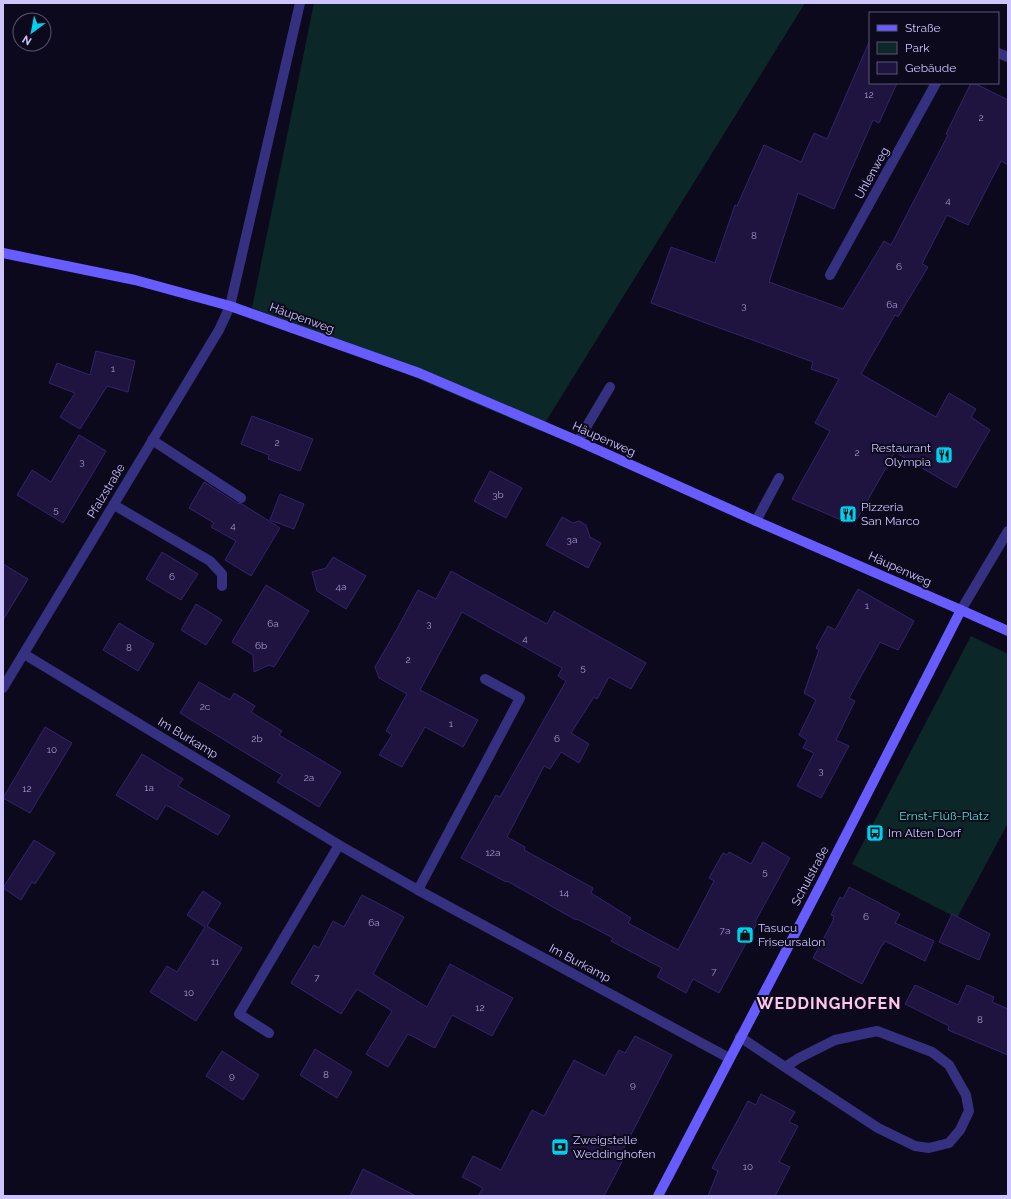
<svg xmlns="http://www.w3.org/2000/svg" width="1011" height="1199" viewBox="0 0 1011 1199" font-family="Raleway,sans-serif">
  <rect width="100%" height="100%" fill="#0d091c"/>
  <g fill="#0c2727">
    <path d="M314,3H805L540,431L252,308Z"/>
    <path d="M971,636L1008,654V823L957,918L852,864Z"/>
  </g>
  <g fill="#1e143f" stroke="#35236d">
    <path d="M870,40V83H897L879,123L873,120L834,209L798,193L769,282L843,309L884,241L891,245L948,135L946,134L971,83H974L1008,100V165L1001,161L968,225L947,215L922,264L928,267L898,317L895,315L861,374L936,417L949,393L976,409L971,417L990,430L956,488L895,452L857,519L846,522L792,499L830,431L815,423L839,379L811,369L813,362L651,303L671,247L715,263L735,205L737,206L764,145L801,162L814,133L827,139Z"/>
    <path d="M96,351L135,361L128,392L107,386L80,429L60,417L75,393L49,383L57,363L90,375Z"/>
    <path d="M252,416L313,439L300,471L268,459L269,455L241,444Z"/>
    <path d="M79,435L106,451L63,523L17,495L32,470L51,482Z"/>
    <path d="M490,471L522,488L506,518L474,501Z"/>
    <path d="M204,482L237,503L242,504L280,528L251,576L225,560L236,541L211,527L214,523L189,508Z"/>
    <path d="M280,494L304,504L294,529L270,520Z"/>
    <path d="M562,517L573,523L579,521L586,525L590,537L601,543L588,568L546,545Z"/>
    <path d="M162,552L198,574L181,600L146,579Z"/>
    <path d="M333,557L366,576L346,609L317,591L312,572L326,568Z"/>
    <path d="M3,564L28,579L3,620Z"/>
    <path d="M451,571L547,624L554,611L646,663L631,689L609,677L597,699L594,697L571,733L589,744L579,763L561,752L550,769L544,766L507,837L525,847L524,850L593,888L591,893L631,918L628,923L678,950L714,881L709,878L723,853L727,855L729,852L751,864L763,842L790,858L755,922L757,923L719,993L693,979L686,993L657,977L662,968L611,941L613,938L577,919L576,920L507,881L506,882L461,858L496,795L500,797L566,681L558,676L562,668L462,612L420,690L478,720L463,747L425,727L402,767L379,755L392,735L386,731L407,694L379,678L375,667L397,629L418,590L436,599Z"/>
    <path d="M266,585L309,611L274,667L269,665L254,672L253,655L232,642Z"/>
    <path d="M858,589L914,621L898,650L880,642L849,698L855,701L836,740L849,746L821,798L797,786L814,753L803,748L807,740L799,735L816,700L804,693L819,650L816,648L828,626L835,630Z"/>
    <path d="M196,604L222,620L206,645L181,630Z"/>
    <path d="M119,623L154,644L138,671L103,650Z"/>
    <path d="M199,682L230,700L234,693L255,706L251,712L282,731L279,735L341,772L319,807L277,782L282,775L180,713Z"/>
    <path d="M45,727L72,743L30,813L3,798Z"/>
    <path d="M142,754L183,779L178,786L230,816L218,835L166,805L157,820L116,795Z"/>
    <path d="M34,840L55,853L35,884L32,882L21,900L3,888Z"/>
    <path d="M849,887L900,914L895,923L934,941L925,961L885,941L883,945H882L862,984L813,958L834,919H833L834,916L831,915L840,897L843,899Z"/>
    <path d="M203,891L221,903L207,926L242,948L196,1021L150,992L167,966L177,972L205,927L187,915Z"/>
    <path d="M362,895L404,917L373,974L427,1007L450,964L513,998L492,1036L452,1015L435,1048L408,1034L388,1067L366,1054L392,1011L357,989L341,1014L291,983L314,945L319,948L333,921L344,927Z"/>
    <path d="M952,914L990,934L979,960L939,942Z"/>
    <path d="M915,985L958,1005L967,985L994,997L992,1002L1008,1009V1055L948,1030L949,1026L905,1004Z"/>
    <path d="M635,1036L672,1055L621,1154L625,1156L604,1196H478L483,1188L462,1177L473,1156L501,1170L532,1110L544,1116L574,1060L605,1076L619,1050L625,1053Z"/>
    <path d="M315,1049L352,1072L337,1098L300,1075Z"/>
    <path d="M222,1051L259,1075L243,1100L206,1076Z"/>
    <path d="M761,1094L795,1112L789,1122L798,1126L779,1162L790,1167L775,1196H708L718,1171L712,1168L748,1101L756,1105Z"/>
    <path d="M363,1169L416,1196H350Z"/>
  </g>
  <g fill="none" stroke-linecap="round" stroke-linejoin="round">
    <g stroke="#363080" stroke-width="10">
      <path d="M230,306L300,3"/>
      <path d="M152,440L241,498"/>
      <path d="M578,441L610,387"/>
      <path d="M114,505L210,561L222,574V586"/>
      <path d="M756,521L779,478"/>
      <path d="M740,1037L785,1067L878,1128L915,1146L929,1148L949,1143L960,1130L969,1111L966,1095L949,1065L932,1052L877,1031L835,1040L799,1058L785,1067"/>
    </g>
    <g stroke="#363080" stroke-width="10">
      <path d="M998,53L1008,57"/>
      <path d="M830,275L936,83"/>
      <path d="M961,610L1008,531"/>
      <path d="M24,654L339,845L418,890L729,1058"/>
      <path d="M3,688L219,330L230,306"/>
      <path d="M418,890L520,698L485,679"/>
      <path d="M269,1033L239,1014L339,845"/>
    </g>
    <g stroke="#665cff" stroke-width="10">
      <path d="M3,253L135,280L230,306L419,373L578,441L756,521L961,610L1008,631"/>
      <path d="M658,1196L821,884L961,610"/>
    </g>
  </g>
  <defs>
    <symbol id="restaurant-square" viewBox="-11 -11 22 22"><rect x="-9" y="-9" width="18" height="18" rx="4" fill="#00cff0" stroke="#0d091c"/><path d="M-5-6h1v4h1v-4h1v4h1v-4h1v5L-1.5 .5V6h-2V.5L-5-1ZM5-6V6H3V1.5H1.5Q1.5-4 5-6Z" fill="#111"/></symbol>
    <symbol id="bus-square" viewBox="-11 -11 22 22"><rect x="-9" y="-9" width="18" height="18" rx="4" fill="#00cff0" stroke="#0d091c"/><path d="M-5-6H5V4H4V6H2V4H-2V6H-4V4H-5ZM-3.5-4V0h7V-4ZM-3.5 1.2v1.5H-2V1.2ZM2 1.2v1.5H3.5V1.2Z" fill="#111"/></symbol>
    <symbol id="shop-square" viewBox="-11 -11 22 22"><rect x="-9" y="-9" width="18" height="18" rx="4" fill="#00cff0" stroke="#0d091c"/><path d="M-5-2.5h2.3a2.7 3.5 0 0 1 5.4 0H5L5.5 6h-11ZM-1.5-2.5h3a1.5 2.3 0 0 0-3 0Z" fill="#111"/></symbol>
    <symbol id="bank-square" viewBox="-11 -11 22 22"><rect x="-9" y="-9" width="18" height="18" rx="4" fill="#00cff0" stroke="#0d091c"/><path d="M-6-4H6V4H-6ZM0-2.3a2.3 2.3 0 1 0 0 4.6a2.3 2.3 0 1 0 0-4.6Z" fill="#111"/></symbol>
  </defs>
  <g fill-rule="evenodd">
    <use href="#restaurant-square" x="934" y="445" width="20" height="20"/>
    <use href="#restaurant-square" x="838" y="504" width="20" height="20"/>
    <use href="#bus-square" x="865" y="823" width="20" height="20"/>
    <use href="#shop-square" x="735" y="925" width="20" height="20"/>
    <use href="#bank-square" x="550" y="1137" width="20" height="20"/>
  </g>
  <g text-anchor="middle" stroke-width="4" stroke-linejoin="round" paint-order="stroke">
    <g font-size="10" fill="#a299cf">
      <text x="869" y="98">12</text>
      <text x="981" y="121">2</text>
      <text x="948" y="204">4</text>
      <text x="754" y="239">8</text>
      <text x="899" y="270">6</text>
      <text x="892" y="308">6a</text>
      <text x="744" y="309">3</text>
      <text x="113" y="372">1</text>
      <text x="277" y="446">2</text>
      <text x="857" y="456">2</text>
      <text x="82" y="465">3</text>
      <text x="498" y="498">3b</text>
      <text x="56" y="513">5</text>
      <text x="233" y="529">4</text>
      <text x="572" y="543">3a</text>
      <text x="172" y="580">6</text>
      <text x="341" y="590">4a</text>
      <text x="867" y="609">1</text>
      <text x="273" y="627">6a</text>
      <text x="429" y="627">3</text>
      <text x="525" y="642">4</text>
      <text x="261" y="649">6b</text>
      <text x="129" y="651">8</text>
      <text x="408" y="663">2</text>
      <text x="583" y="671">5</text>
      <text x="205" y="710">2c</text>
      <text x="451" y="727">1</text>
      <text x="257" y="742">2b</text>
      <text x="557" y="742">6</text>
      <text x="52" y="753">10</text>
      <text x="821" y="774">3</text>
      <text x="309" y="781">2a</text>
      <text x="149" y="791">1a</text>
      <text x="27" y="792">12</text>
      <text x="493" y="856">12a</text>
      <text x="765" y="875">5</text>
      <text x="564" y="896">14</text>
      <text x="866" y="920">6</text>
      <text x="374" y="926">6a</text>
      <text x="725" y="934">7a</text>
      <text x="215" y="965">11</text>
      <text x="714" y="975">7</text>
      <text x="317" y="981">7</text>
      <text x="189" y="996">10</text>
      <text x="480" y="1011">12</text>
      <text x="980" y="1023">8</text>
      <text x="326" y="1078">8</text>
      <text x="232" y="1079">9</text>
      <text x="633" y="1088">9</text>
      <text x="748" y="1170">10</text>
    </g>
    <g font-size="12" fill="#cec5ff" stroke="#0d091c">
      <text transform="translate(872 173) rotate(-61)" y="4">Uhlenweg</text>
      <text transform="translate(302 318) rotate(20)" y="4">Häupenweg</text>
      <text transform="translate(604 439) rotate(24)" y="4">Häupenweg</text>
      <text transform="translate(106 491) rotate(-59)" y="4">Pfalzstraße</text>
      <text transform="translate(900 569) rotate(24)" y="4">Häupenweg</text>
      <text transform="translate(188 738) rotate(31)" y="4">Im Burkamp</text>
      <text transform="translate(810 876) rotate(-62)" y="4">Schulstraße</text>
      <text transform="translate(580 963) rotate(28)" y="4">Im Burkamp</text>
    </g>
    <g font-size="12" fill="#cec5ff" stroke="#0d091c" text-anchor="start">
      <text x="931" y="452" text-anchor="end">Restaurant<tspan x="931" dy="14">Olympia</tspan></text>
      <text x="861" y="511">Pizzeria<tspan x="861" dy="14">San Marco</tspan></text>
      <text x="888" y="837">Im Alten Dorf</text>
      <text x="758" y="932">Tasucu<tspan x="758" dy="14">Friseursalon</tspan></text>
      <text x="573" y="1144">Zweigstelle<tspan x="573" dy="14">Weddinghofen</tspan></text>
    </g>
    <g font-size="12" fill="#46e9c7" stroke="#0d091c">
      <text x="944" y="820">Ernst-Flüß-Platz</text>
    </g>
    <g font-size="16" font-weight="bold" letter-spacing="1" fill="#ffc7e9" stroke="#0d091c">
      <text x="829" y="1009">WEDDINGHOFEN</text>
    </g>
  </g>
  <rect width="1011" height="1199" fill="none" stroke="#cec5ff" stroke-width="8"/>
  <rect x="869" y="12" width="130" height="72" fill="#0d091c" stroke="#5a5477"/>
  <rect x="877" y="25" width="20" height="6" fill="#665cff" stroke="#5a5477"/>
  <text x="905" y="32" font-size="12" fill="#cec5ff">Straße</text>
  <rect x="877" y="42" width="20" height="12" fill="#0c2727" stroke="#5a5477"/>
  <text x="905" y="52" font-size="12" fill="#cec5ff">Park</text>
  <rect x="877" y="62" width="20" height="12" fill="#1e143f" stroke="#5a5477"/>
  <text x="905" y="72" font-size="12" fill="#cec5ff">Gebäude</text>
  <g transform="translate(32 32) rotate(212)"><circle r="19" fill="#0d091c" stroke="#5a5477"/>
  <path d="M0-3L7 15L0 10L-7 15Z" fill="#00cff0"/>
  <text y="-6" font-size="11" font-weight="bold" text-anchor="middle" fill="#cec5ff">N</text>
  </g>
</svg>
